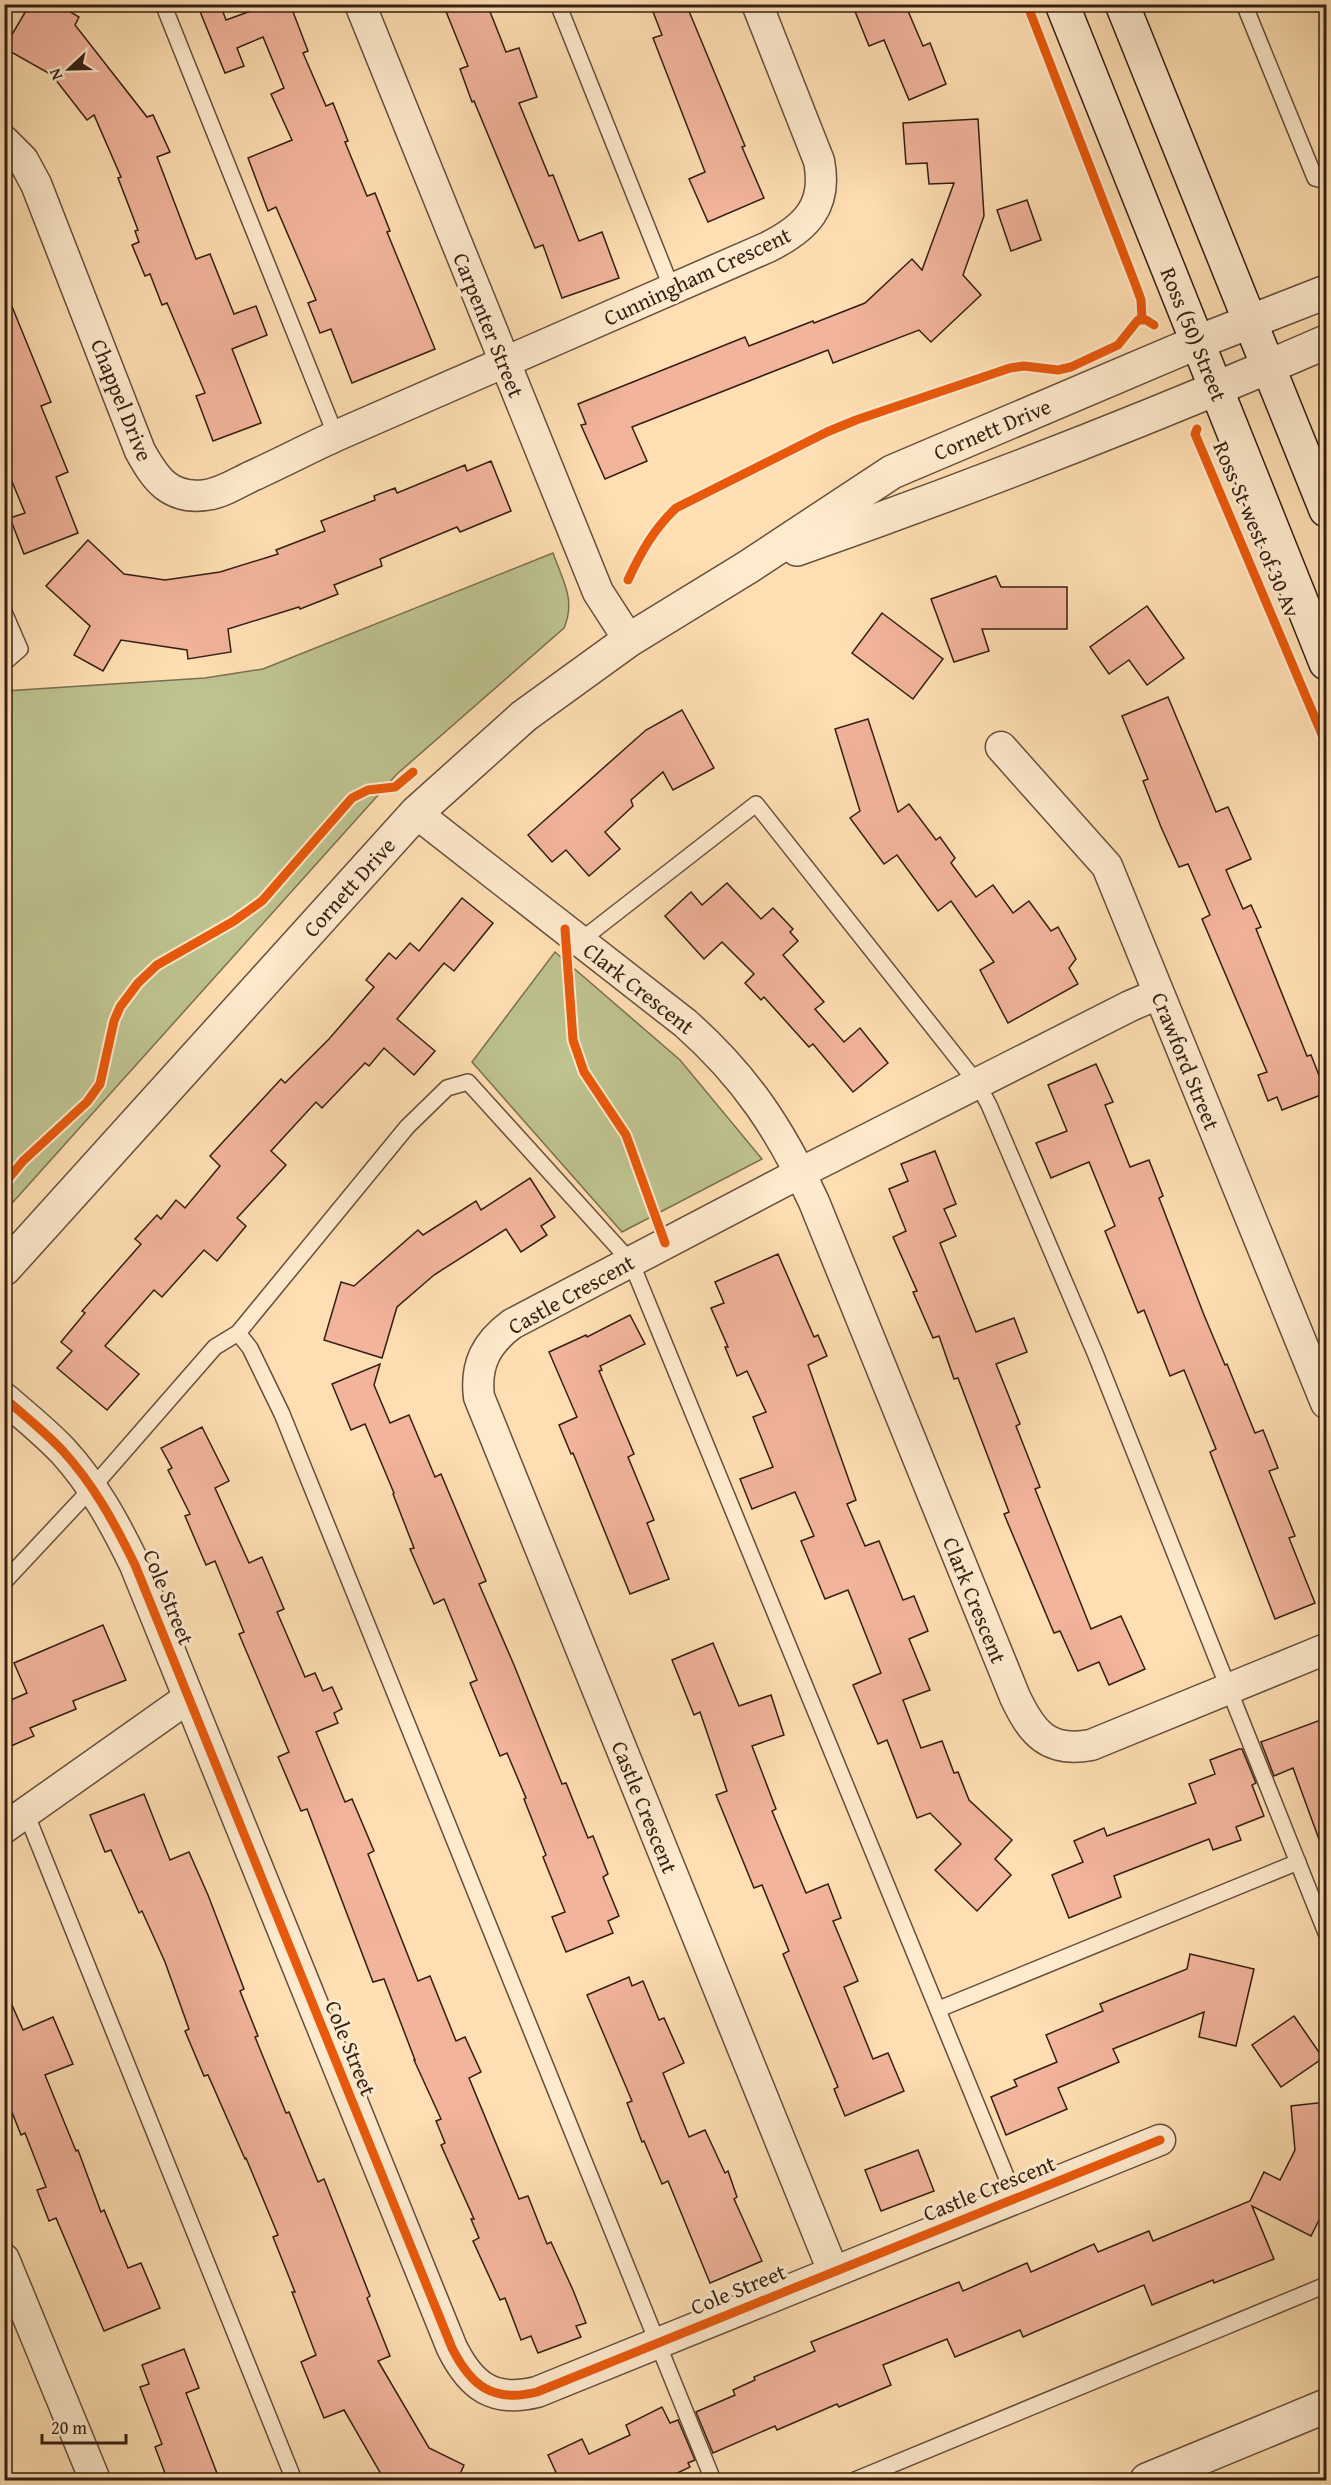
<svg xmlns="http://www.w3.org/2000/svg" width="1331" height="2485" viewBox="0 0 1331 2485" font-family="'Gentium Book Plus',serif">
  <rect width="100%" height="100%" fill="#fedeb2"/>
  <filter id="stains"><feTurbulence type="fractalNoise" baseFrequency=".00333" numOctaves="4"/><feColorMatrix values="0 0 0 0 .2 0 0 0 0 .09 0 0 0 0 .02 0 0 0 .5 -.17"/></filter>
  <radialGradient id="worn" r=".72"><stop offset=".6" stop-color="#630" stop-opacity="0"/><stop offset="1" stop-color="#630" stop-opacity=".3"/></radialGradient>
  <g fill="#bec28e" stroke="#797050" stroke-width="1.5">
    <path d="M553,553C563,581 576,600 564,628L397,774L5,1211V691L205,678L263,669Z"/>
    <path d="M555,952L680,1060L762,1159L622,1232L472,1062Z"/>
  </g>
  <g fill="#f2b49b" stroke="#341f13" stroke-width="1.5">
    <path d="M30,4H57L79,17L75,25L147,117L153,115L170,152L157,157L196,259L210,254L234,314L256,306L267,335L232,349L261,423L213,441L196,396L205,393L167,303L162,305L150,274L145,276L132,245L139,242L135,231L138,230L118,178L121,177L94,115L87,120L52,75L4,48Z"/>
    <path d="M197,4H220L226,20L270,4H290L308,51L303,53L326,106L333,103L348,141L345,142L367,196L375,193L390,231L387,232L435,349L352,383L331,329L320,333L308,303L316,300L276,207L268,211L248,158L292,140L271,94L284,88L263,37L237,48L244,66L225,73Z"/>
    <path d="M443,4H487L506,52L519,48L537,97L519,103L549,176L553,175L579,241L602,232L619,278L562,298L543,245L535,248L474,101L472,102L460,69L468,66Z"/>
    <path d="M650,4H686L745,146L742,147L764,198L708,222L689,179L705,172L653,38L662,35Z"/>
    <path d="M852,4H905L923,46L930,43L946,84L909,100L884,40L869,46Z"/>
    <path d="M978,119L984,216L963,275L981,295L931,342L919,330L833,363L828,350L632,427L647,461L605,479L581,425L586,424L578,404L745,337L749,346L813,321L814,323L865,303L912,259L922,270L954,183L929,184L927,163L906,164L903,123Z"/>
    <path d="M1027,200L1041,240L1011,251L997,210Z"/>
    <path d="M4,287L51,402L41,406L68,472L56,477L78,533L24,554L10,518L25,513L4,462Z"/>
    <path d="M491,461L511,511L460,532L457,527L380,559L382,566L334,585L338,594L300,609L299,607L228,629L231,652L188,659L187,650L121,640L103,671L74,655L90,626L46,586L88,540L124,574L165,580L220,572L278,554L276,550L325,531L321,521L375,500L374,496L395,488L397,493L465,465L467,471Z"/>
    <path d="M996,576L1001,587H1067V629H982L989,651L954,662L931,599Z"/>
    <path d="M1147,606L1184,658L1147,685L1129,660L1109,674L1090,647Z"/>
    <path d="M882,613L943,659L913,699L852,653Z"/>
    <path d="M1168,697L1216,812L1228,807L1251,859L1226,870L1243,909L1251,905L1261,927L1256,929L1307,1056L1311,1055L1326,1093L1282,1110L1277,1097L1268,1101L1258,1075L1267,1072L1202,919L1210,915L1188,864L1179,867L1161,827L1143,781L1148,779L1122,716Z"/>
    <path d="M682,710L714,768L673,790L663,772L631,800L633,806L605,832L620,849L589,876L566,850L552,862L528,835L646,730Z"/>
    <path d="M868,719L898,812L909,804L936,840L940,837L955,858L951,863L976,897L993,885L1013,913L1029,901L1051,931L1058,927L1076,959L1069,968L1078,984L1008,1023L980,970L994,962L951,901L938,911L897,855L884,864L850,818L860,811L835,729Z"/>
    <path d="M727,883L761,919L773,908L793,929L790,932L798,941L783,955L824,1002L815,1009L844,1042L860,1028L888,1063L853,1092L813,1044L809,1047L764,997L761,1000L745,983L754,974L722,942L704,959L665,916L691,892L702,905Z"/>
    <path d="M462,898L493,923L454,971L444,963L397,1019L435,1051L414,1075L384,1048L369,1066L365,1063L322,1108L316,1102L271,1151L286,1165L237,1218L246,1226L217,1261L204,1250L162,1297L154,1290L105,1346L139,1374L107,1410L57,1368L72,1351L61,1342L85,1313L82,1311L141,1244L135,1239L157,1215L161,1219L176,1200L185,1208L220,1166L210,1156L281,1079L285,1083L329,1039L374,987L366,980L389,953L396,959L410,943L419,951Z"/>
    <path d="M1096,1064L1113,1102L1105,1105L1130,1167L1149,1160L1163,1196L1159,1198L1204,1315L1225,1365L1227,1364L1255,1433L1263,1430L1278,1468L1269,1471L1295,1536L1289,1538L1315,1603L1275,1619L1210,1452L1216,1449L1184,1370L1170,1376L1144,1310L1138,1313L1105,1231L1115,1226L1089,1162L1051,1178L1036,1143L1067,1131L1048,1085Z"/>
    <path d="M935,1151L956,1204L944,1209L956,1236L940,1243L976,1332L1014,1318L1027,1352L996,1364L1020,1424L1016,1426L1040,1487L1035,1489L1091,1629L1121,1616L1145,1669L1109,1685L1099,1662L1078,1671L1060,1631L1054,1633L1004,1514L1009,1512L958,1378L954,1379L939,1336L933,1338L913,1292L917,1291L893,1237L906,1231L889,1189L908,1181L901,1164Z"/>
    <path d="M530,1178L555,1217L541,1226L547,1235L521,1252L506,1229L434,1275L397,1307L382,1358L324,1340L341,1282L354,1286L418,1230L423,1235L476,1201L481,1210Z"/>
    <path d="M778,1254L814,1337L818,1335L827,1356L808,1365L856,1500L847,1504L865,1546L879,1541L903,1600L914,1596L928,1631L909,1639L930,1690L903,1700L921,1748L942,1741L954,1773L958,1772L969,1800L1012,1840L995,1859L1011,1875L977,1911L935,1870L961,1844L930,1813L917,1818L887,1740L878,1744L853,1685L881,1673L848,1590L825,1599L801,1541L814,1536L795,1492L752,1509L740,1479L773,1467L753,1417L766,1412L747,1371L737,1376L725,1347H728L711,1308L724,1303L715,1282Z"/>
    <path d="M630,1315L645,1344L600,1366L602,1370L599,1371L634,1454L628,1457L654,1520L647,1523L669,1579L630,1594L573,1453L571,1454L559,1425L577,1417L549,1352L586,1335L587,1337Z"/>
    <path d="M380,1364L374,1385L390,1423L409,1415L435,1477L441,1474L486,1581L479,1584L514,1665L562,1784L566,1783L588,1838L593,1836L608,1874L603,1877L619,1916L608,1921L613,1933L566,1952L552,1917L565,1912L543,1857L546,1855L524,1799L526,1798L507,1753L500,1756L470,1683L477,1680L444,1599L434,1604L410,1549L414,1548L393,1494L394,1493L365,1424L351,1430L332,1384Z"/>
    <path d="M202,1427L229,1481L215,1488L249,1563L262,1557L284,1609L277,1612L305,1677L315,1673L323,1691L332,1687L342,1709L334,1713L338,1723L316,1732L345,1802L352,1799L374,1851L368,1854L418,1981L430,1976L456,2041L465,2037L481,2072L469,2078L519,2199L528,2196L547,2244L551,2242L573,2290L586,2323L576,2326L581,2337L538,2353L531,2336L521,2340L505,2298L500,2300L473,2241L479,2238L471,2219H474L441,2145L445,2143L436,2121L441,2119L414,2060H415L384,1979L373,1982L307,1809L301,1811L278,1757L289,1752L239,1634L244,1632L215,1561L206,1565L185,1516L190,1514L168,1470L172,1468L161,1448Z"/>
    <path d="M103,1625L126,1680L73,1701L76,1709L30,1728L34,1736L4,1749V1703L27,1693L14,1663Z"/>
    <path d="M713,1643L739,1706L771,1695L784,1735L752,1746L776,1809L772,1811L806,1893L828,1884L841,1918L833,1921L858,1981L844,1987L873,2059L888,2053L904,2091L845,2116L834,2089L838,2087L783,1954L789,1951L762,1885L754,1888L716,1795L727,1791L700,1712L694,1715L672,1660Z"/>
    <path d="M1326,1718V1852L1324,1853L1293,1768L1274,1776L1261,1742Z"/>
    <path d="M1239,1749H1242L1256,1783L1252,1785L1264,1816L1236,1827L1241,1840L1213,1850L1209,1839L1114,1876L1121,1897L1069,1918L1052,1875L1083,1862L1074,1841L1104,1828L1107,1836L1196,1803L1189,1784L1215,1774L1210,1760Z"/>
    <path d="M144,1794L170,1860L189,1852L208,1895L244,1989L240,1991L258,2036L255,2037L286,2113L289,2112L318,2182L324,2179L370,2296L367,2298L390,2356L378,2361L429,2448L464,2465L457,2481H385L344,2410L324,2418L301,2362L316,2355L292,2292H295L273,2237L278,2235L246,2158L245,2159L208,2075L204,2076L185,2031L189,2029L165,1962L142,1911L139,1913L111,1850L105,1852L90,1815Z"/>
    <path d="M1190,1954L1254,1969L1236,2046L1199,2037L1204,2012L1113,2049L1119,2062L1058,2088L1067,2109L1006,2135L991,2097L1017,2086L1014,2080L1057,2062L1046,2035L1103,2011L1100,2004L1187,1969Z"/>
    <path d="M629,1977L632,1986L643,1981L659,2020L664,2018L684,2063L663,2073L689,2137L705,2130L725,2173L728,2171L737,2197L734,2199L762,2261L710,2283L668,2181L662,2184L644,2141L642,2142L627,2103L632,2101L587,1995Z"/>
    <path d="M4,1987L23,2030L53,2017L73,2064L45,2075L76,2151L78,2150L101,2212L104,2210L128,2268L141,2263L160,2308L104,2331L56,2218L49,2221L37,2190L46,2187L25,2133L21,2135L4,2092Z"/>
    <path d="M1294,2016L1323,2058L1281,2087L1252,2045Z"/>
    <path d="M1326,2102V2206L1311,2236L1252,2206L1274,2259L1214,2283L1213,2280L1152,2305L1144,2285L1023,2337L1020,2330L955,2357L947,2339L883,2365L891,2385L839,2407L837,2404L777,2430L775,2426L713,2453L696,2412L735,2395L733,2390L755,2380L754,2377L815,2351L811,2342L959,2282L963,2291L1027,2263L1031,2272L1094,2244L1098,2252L1149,2231L1153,2241L1250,2201L1264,2172L1280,2180L1295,2150L1291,2106Z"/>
    <path d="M918,2150L934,2191L881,2211L865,2170Z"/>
    <path d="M184,2349L199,2388L186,2393L220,2481H168L155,2447L162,2444L140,2387L149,2384L142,2365Z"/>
    <path d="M662,2407L670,2423L678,2420L695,2460L688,2463L690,2467L661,2481H560L548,2455L582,2439L589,2454L630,2435L626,2425Z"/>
  </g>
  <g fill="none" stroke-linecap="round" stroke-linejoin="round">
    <defs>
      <g id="service">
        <path d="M163,4L336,436"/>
        <path d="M558,4L672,289"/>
        <path d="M1244,4L1315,178L1326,181"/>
        <path d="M4,612L20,649L4,663"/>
        <path d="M580,941L756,804L977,1083L989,1105L1095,1353L1326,1933"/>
        <path d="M238,1333L250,1348L282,1414L713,2480"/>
        <path d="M4,1582L92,1488L215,1347L238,1333L407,1127L447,1088L468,1082L631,1262L1015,2198"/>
        <path d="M26,1813L294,2480"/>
        <path d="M939,2009L1298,1862"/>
        <path d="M855,2480L1326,2285"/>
      </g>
      <g id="minor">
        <path d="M360,4L598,592L629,640"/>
        <path d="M4,141L23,160L36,184L140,451C155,478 169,500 206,495C222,493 237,483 252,476C281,463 309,448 338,435C481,372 625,310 768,247C806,228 828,206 819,161L757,4"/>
        <path d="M1001,747L1107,866L1326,1403"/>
        <path d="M416,813L685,1023C746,1077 780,1129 814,1202L1015,1697C1032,1733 1048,1753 1091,1745L1326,1649"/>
        <path d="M4,1398C24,1415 45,1432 63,1451C94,1485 115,1524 135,1565L452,2348C471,2386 493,2403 537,2392L1160,2140"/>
        <path d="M4,1828L188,1698"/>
        <path d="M4,2259L95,2480"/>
        <path d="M833,2271L479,1397C475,1365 486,1343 512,1324L800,1173L1130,1006L1158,994"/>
      </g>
      <g id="tertiary">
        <path d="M797,549C976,486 1153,417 1326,342"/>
        <path d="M4,1269L416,813L524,716L629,640L748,567L892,472L1198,342L1326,292"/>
        <path d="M1147,2480L1326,2406"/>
      </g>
      <g id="secondary">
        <path d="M1062,4L1326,663"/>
        <path d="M1122,4L1326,510"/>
      </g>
    </defs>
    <use href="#service" stroke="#664f3b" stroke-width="18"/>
    <use href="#minor" stroke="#664f3b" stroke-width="33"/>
    <use href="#tertiary" stroke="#664f3b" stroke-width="36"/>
    <use href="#secondary" stroke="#341f13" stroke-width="36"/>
    <use href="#service" stroke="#feeacd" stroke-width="15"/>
    <use href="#minor" stroke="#feeacd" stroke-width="30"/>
    <use href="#tertiary" stroke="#feeacd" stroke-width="33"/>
    <use href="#secondary" stroke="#feeacd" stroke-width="33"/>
    <defs>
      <g id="cycleway">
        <path d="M1027,4L1136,286L1141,300L1142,319"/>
        <path d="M1197,429L1195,434L1326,744"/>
        <path d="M628,580C641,552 654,529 676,508L827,432L856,420L1010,368L1024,366L1058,370L1071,367L1118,345L1138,320H1146L1154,325"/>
        <path d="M565,929L573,1040L584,1072L626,1135L665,1243"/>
        <path d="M4,1184L23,1161L87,1102L100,1084L114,1021L120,1007L138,983L157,965L234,921L262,901L352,798L368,790L395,787L413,772"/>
        <path d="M4,1398C24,1415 45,1432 63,1451C94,1485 115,1524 135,1565L452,2348C471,2386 493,2403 537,2392L1160,2140"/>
      </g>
    </defs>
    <use href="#cycleway" stroke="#feeacd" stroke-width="13"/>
    <use href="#cycleway" stroke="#e8590c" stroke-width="9"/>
  </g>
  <g text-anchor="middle" stroke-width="6" stroke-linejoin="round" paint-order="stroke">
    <g font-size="22" fill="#341f13" stroke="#feeacd">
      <text transform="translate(697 276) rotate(-25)" y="8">Cunningham Crescent</text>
      <text transform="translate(489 325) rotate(68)" y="8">Carpenter Street</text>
      <text transform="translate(1194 334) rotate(68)" y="8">Ross (50) Street</text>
      <text transform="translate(122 400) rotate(68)" y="8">Chappel Drive</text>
      <text transform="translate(992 429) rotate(-23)" y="8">Cornett Drive</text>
      <text transform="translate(1257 529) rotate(67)" y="8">Ross St west of 30 Av</text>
      <text transform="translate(349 887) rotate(-48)" y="8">Cornett Drive</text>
      <text transform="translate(639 988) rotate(38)" y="8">Clark Crescent</text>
      <text transform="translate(1186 1061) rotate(68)" y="8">Crawford Street</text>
      <text transform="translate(571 1294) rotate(-29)" y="8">Castle Crescent</text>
      <text transform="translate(169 1597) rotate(68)" y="8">Cole Street</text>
      <text transform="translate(975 1600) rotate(68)" y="8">Clark Crescent</text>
      <text transform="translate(645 1807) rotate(68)" y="8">Castle Crescent</text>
      <text transform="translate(351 2048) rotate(68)" y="8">Cole Street</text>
      <text transform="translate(989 2188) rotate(-22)" y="8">Castle Crescent</text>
      <text transform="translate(738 2289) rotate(-22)" y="8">Cole Street</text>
    </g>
  </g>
  <rect width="1331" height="2485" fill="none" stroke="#fedeb2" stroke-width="24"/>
  <rect x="6" y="6" width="1319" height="2473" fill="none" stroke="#341f13" stroke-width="3"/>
  <rect x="12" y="12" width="1307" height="2461" fill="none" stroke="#341f13" stroke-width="1.5"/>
  <g transform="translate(69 69) rotate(248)" stroke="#feeacd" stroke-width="4.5" paint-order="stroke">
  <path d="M0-4.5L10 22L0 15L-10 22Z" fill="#341f13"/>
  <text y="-9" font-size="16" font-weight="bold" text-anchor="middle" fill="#341f13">N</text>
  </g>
  <path d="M42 2434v9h84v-9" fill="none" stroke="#341f13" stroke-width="3"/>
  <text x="51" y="2434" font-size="18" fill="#341f13" stroke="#feeacd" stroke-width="4.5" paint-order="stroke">20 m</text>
  <rect width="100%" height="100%" filter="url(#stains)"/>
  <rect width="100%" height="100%" fill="url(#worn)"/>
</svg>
